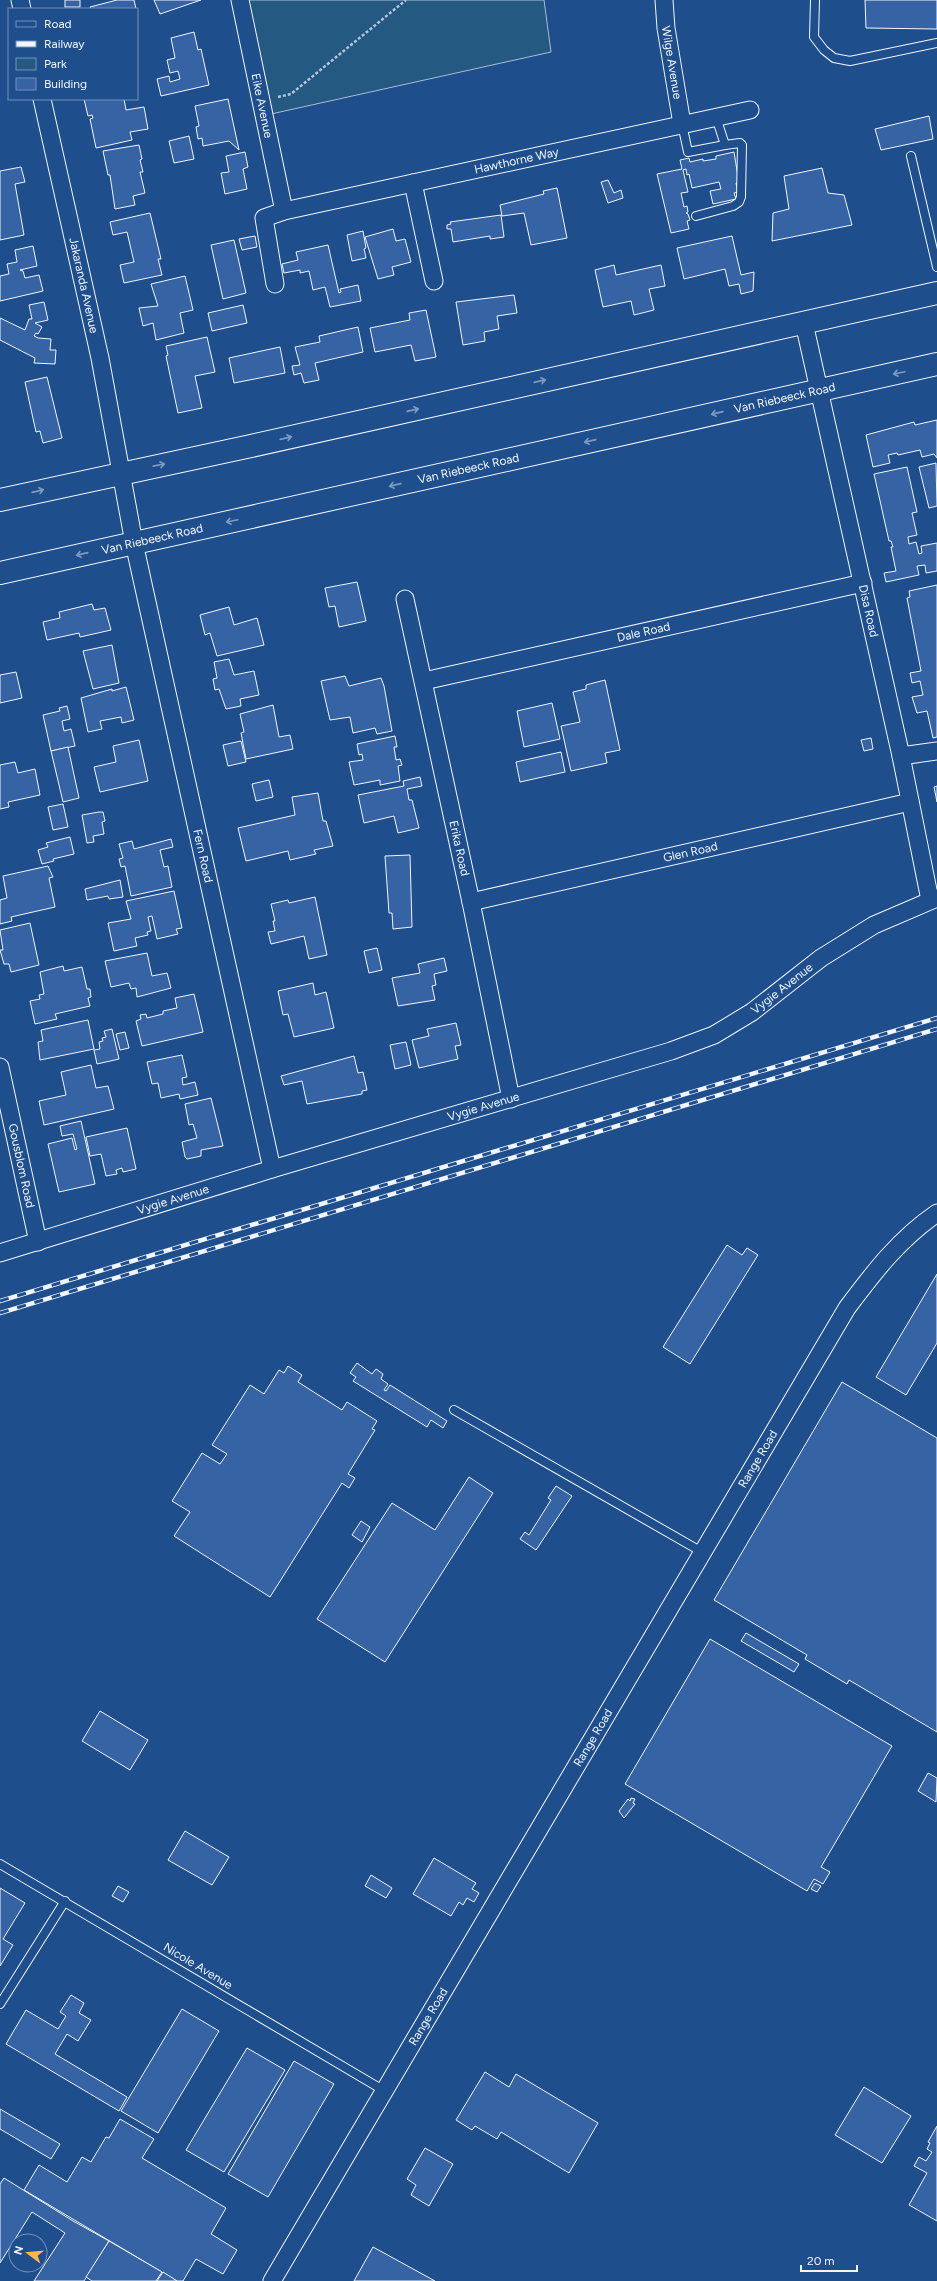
<svg xmlns="http://www.w3.org/2000/svg" width="937" height="2281" viewBox="0 0 937 2281" font-family="Figtree,sans-serif">
  <rect width="100%" height="100%" fill="#1f4e8c"/>
  <path fill="#245a82" stroke="#a8bbd7" d="M247,0H544L551,52L271,114Z"/>
  <g fill="#3563a3" stroke="#f2f6ff">
    <rect x="65" y="0" width="15" height="7"/>
    <path d="M117,0H134L136,9H91L90,7Z"/>
    <path d="M154,0H201L160,14Z"/>
    <path d="M865,0H937V29L866,28Z"/>
    <path d="M194,32L198,50L201,49L209,85L161,96L157,79L169,76L170,82L180,79L178,71L170,73L167,60L175,58L171,38Z"/>
    <path d="M84,99H124L126,110L144,107L148,129L130,132L132,140L96,148L90,119L93,118L92,115L88,116Z"/>
    <path d="M228,99L239,150L229,141L203,146L202,138L198,139L196,127L199,126L195,106Z"/>
    <path d="M929,116L933,139L881,150L875,129Z"/>
    <path d="M189,136L194,159L174,163L169,141Z"/>
    <path d="M139,145L142,159L140,160L143,172H140L145,193L133,196L135,205L115,209L110,175H108L103,151Z"/>
    <path d="M245,152L248,167L243,169L247,189L225,194L221,173L229,172L226,156Z"/>
    <path d="M734,152L739,183H736L738,192L734,193L736,199L713,204L710,191L721,189L719,182L692,188L689,174L687,175L686,169L683,170L688,192L681,193L684,207L687,206L688,212L686,213L688,214L690,220L687,221L689,229L671,233L657,174L682,169L680,160L689,158L690,162L703,159V161L716,159V156Z"/>
    <path d="M21,167L25,182L15,184L24,235L0,240V171Z"/>
    <path d="M822,168L828,193L844,195L852,225L772,241L773,213L789,209L784,176Z"/>
    <path d="M608,180L614,193L621,190L623,198L608,203L601,182Z"/>
    <path d="M557,188L567,238L531,245L524,213L502,216L500,205L544,194L543,191Z"/>
    <path d="M150,213L161,259H158L162,275L124,283L120,265L134,262L127,232L113,235L110,222Z"/>
    <path d="M501,215L504,237L490,239V236L453,242L451,229H447V225L451,224L450,222Z"/>
    <path d="M393,229L396,241L405,239L411,262L392,267L394,275L378,279L365,237Z"/>
    <path d="M363,231L366,248L364,249L366,258L352,261L347,235Z"/>
    <path d="M255,236L257,247L242,250L239,239Z"/>
    <path d="M732,236L741,275L754,272L753,291L741,294L739,284L729,286L725,269L684,279L677,248Z"/>
    <path d="M234,240L246,293L223,299L211,245Z"/>
    <path d="M328,245L339,293L341,292L340,289L358,285L361,301L330,307L325,287L313,290L309,271L300,273V270L284,273L282,264L298,260L296,252Z"/>
    <path d="M33,246L37,266L20,270L23,271L25,278L39,275L43,291L0,301V276L9,274L7,264L17,262L15,250Z"/>
    <path d="M614,265L616,275L661,265L665,286L649,289L654,310L634,315L631,301L603,307L595,270Z"/>
    <path d="M185,276L193,310L180,313L184,333L156,340L153,323L143,326L139,308L158,306L151,284Z"/>
    <path d="M514,295L517,313L497,316L499,329L484,332L485,341L463,345L456,302Z"/>
    <path d="M44,302L48,320L35,323L42,327L38,334L36,333L34,336L38,338L51,339L50,350H56L55,364L34,363L35,358L0,340V318L25,330L29,319H32L29,305Z"/>
    <path d="M243,305L247,323L212,331L208,313Z"/>
    <path d="M426,310L436,357L415,361L411,345L375,352L370,328L410,320L409,313Z"/>
    <path d="M358,327L363,352L315,363L319,380L304,383L301,373L294,375L292,366L300,365L295,347L320,342L319,336Z"/>
    <path d="M207,337L215,372L195,376L202,408L178,413L166,356L168,355L166,346Z"/>
    <path d="M280,347L285,373L234,383L229,358Z"/>
    <path d="M47,377L62,438L43,443L40,431L36,432L25,382Z"/>
    <path d="M937,420V458L934,454L922,457L920,450L898,455L897,453L888,455L890,463L873,467L866,435L914,422L915,425Z"/>
    <path d="M936,463L937,506L929,508L919,467Z"/>
    <path d="M907,467L917,512L912,513L917,535L908,537L909,544L916,542L919,554L922,553L921,546L937,543V571L926,573L925,565L917,566L919,575L886,582L884,573L896,571L891,547H893L891,541H889L874,474Z"/>
    <path d="M357,582L366,621L339,627L335,606L329,607L325,588Z"/>
    <path d="M937,585V737L933,738L927,711L917,713L912,697L923,695L920,681L912,683L910,673L921,671L907,598L910,597L909,591Z"/>
    <path d="M92,604L94,610L105,608L111,630L80,637L79,633L47,640L43,622L60,618L59,612Z"/>
    <path d="M229,607L234,625L257,618L264,645L217,656L210,633L205,635L200,615Z"/>
    <path d="M112,645L119,683L93,689L83,651Z"/>
    <path d="M229,659L234,675L254,671L259,695L240,699L241,706L226,709L219,689L215,690L213,679L217,678L214,662Z"/>
    <path d="M16,672L22,698L0,703V675Z"/>
    <path d="M345,676L349,686L381,678L384,686L392,731L377,734L375,728L353,733L350,717L330,720L321,681Z"/>
    <path d="M605,680L620,750L605,753L607,763L571,771L561,726L580,722L573,692L586,689V685Z"/>
    <path d="M126,687L134,720L122,723L121,717L100,721L102,729L88,732L81,698L112,689V691Z"/>
    <path d="M552,703L560,739L524,747L517,711Z"/>
    <path d="M273,705L279,737L290,735L293,749L246,759L241,733L244,732L240,714Z"/>
    <path d="M67,706L70,719L62,721L64,731L71,729L75,746L51,751L43,715L60,711L59,708Z"/>
    <path d="M395,736L397,747H394L396,760L400,759L402,765L398,766L400,781L380,785V780L354,785L349,762L363,760L362,754L359,755L357,744Z"/>
    <path d="M871,738L873,749L864,751L861,740Z"/>
    <path d="M139,740L148,781L100,792L94,767L116,762L113,746Z"/>
    <path d="M241,741L246,762L228,766L223,745Z"/>
    <path d="M68,747L79,798L63,802L51,751Z"/>
    <path d="M561,752L565,772L520,782L516,762Z"/>
    <path d="M15,762L18,773L35,769L40,795L8,802L9,807L0,809V765Z"/>
    <path d="M420,777L422,786L407,789L409,800H412L419,828L398,833L394,816L364,823L358,795L404,786L403,781Z"/>
    <path d="M269,780L273,797L256,801L252,784Z"/>
    <path d="M937,786V802L934,787Z"/>
    <path d="M318,793L323,821H326L333,846L314,850L316,854L290,860L288,851L246,861L238,828L295,815L292,797Z"/>
    <path d="M63,804L68,827L53,830L48,807Z"/>
    <path d="M99,812H103L105,821L102,822L104,834L93,836L94,842L87,843L82,815Z"/>
    <path d="M70,837L74,854L53,859L54,861L42,864L38,850L48,847L46,843Z"/>
    <path d="M171,839L173,847L160,850L164,867L168,866L172,887L131,896L125,866L121,867L119,859L123,858L119,844L132,841L134,849Z"/>
    <path d="M410,855L412,927L393,929L392,913H389L385,856Z"/>
    <path d="M48,866L53,877L49,878L55,907L11,917L12,921L0,924V900L7,898L3,876Z"/>
    <path d="M120,880L123,897L109,899L108,896L87,900L85,889Z"/>
    <path d="M174,891L182,928L176,929L178,934L157,939L152,916L148,917L151,931L147,932L148,935L135,938L137,946L114,951L108,923L131,919L126,901Z"/>
    <path d="M315,897L327,955L309,959L304,936L271,944L268,932L275,931L273,921H275L271,904L288,900L289,903Z"/>
    <path d="M30,923L39,965L11,972L9,964H4L0,950H3L0,930Z"/>
    <path d="M377,948L382,970L369,973L364,951Z"/>
    <path d="M147,953L152,976L167,973L171,988L137,997L136,988L131,989L129,983L111,987L105,961Z"/>
    <path d="M444,958L447,971L434,974L436,985L432,986L435,1000L398,1006L392,978L420,973L418,964Z"/>
    <path d="M63,966L64,971L82,967L87,989H90L91,997L88,998L90,1006L55,1014L57,1019L35,1024L30,1001L40,999L39,995L44,994L40,972Z"/>
    <path d="M313,983L315,995L326,992L334,1028L294,1037L288,1014L283,1015L278,991Z"/>
    <path d="M194,994L203,1032L142,1046L136,1021L141,1019L140,1015L146,1014L147,1018L163,1014V1011L177,1008L175,998Z"/>
    <path d="M88,1020L94,1049L40,1060L38,1042L43,1041L41,1030Z"/>
    <path d="M456,1023L461,1045L455,1046L458,1059L419,1068L412,1040L429,1036L427,1029Z"/>
    <path d="M112,1029L119,1059L97,1064L94,1050L100,1049L99,1042L103,1041L102,1038L106,1037L104,1031Z"/>
    <path d="M125,1032L129,1048L120,1050L116,1034Z"/>
    <path d="M406,1042L411,1065L395,1069L390,1045Z"/>
    <path d="M182,1055L187,1077L182,1078L183,1085L195,1082L198,1095L180,1099L179,1094L161,1098L158,1083L152,1084L147,1062Z"/>
    <path d="M354,1056L358,1073L363,1072L367,1090L362,1091V1094L307,1104L302,1081L284,1085L281,1076Z"/>
    <path d="M91,1065L96,1088L108,1086L114,1109L44,1125L39,1101L66,1095L61,1072Z"/>
    <path d="M211,1098L223,1146L201,1150V1156L187,1159L185,1157L182,1142L197,1138L193,1124L189,1125L185,1104Z"/>
    <path d="M81,1121L95,1184L59,1192L48,1144L72,1138L75,1150L77,1149L73,1134L62,1136L60,1126Z"/>
    <path d="M127,1128L136,1169L123,1172L122,1168L116,1170L117,1174L106,1176L101,1154L90,1156L86,1137Z"/>
    <path d="M727,1245L742,1255L747,1248L758,1255L690,1364L663,1347Z"/>
    <path d="M937,1274V1343L906,1395L876,1377Z"/>
    <path d="M357,1363L372,1374L376,1369L383,1374L381,1379L388,1384L384,1390L386,1391L390,1385L447,1421L443,1428L431,1420L427,1427L353,1381L356,1377L350,1373Z"/>
    <path d="M288,1366L302,1375L298,1382L342,1410L347,1402L377,1421L372,1429L375,1430L348,1474L355,1478L349,1488L342,1483L270,1597L174,1536L190,1512L172,1501L202,1453L220,1464L227,1454L212,1445L250,1385L264,1394L279,1370L284,1373Z"/>
    <path d="M842,1382L937,1438V1732L849,1680L847,1684L805,1659L807,1655L714,1600Z"/>
    <path d="M469,1477L493,1493L385,1662L317,1619L392,1503L435,1530Z"/>
    <path d="M556,1486L572,1496L536,1550L520,1539L525,1532L529,1535L551,1500L548,1498Z"/>
    <path d="M361,1521L370,1527L362,1542L352,1535Z"/>
    <path d="M746,1633L799,1664L794,1672L741,1641Z"/>
    <path d="M710,1639L892,1746L821,1867L830,1872L823,1884L814,1879L807,1891L625,1784Z"/>
    <path d="M100,1711L148,1740L130,1770L82,1741Z"/>
    <path d="M928,1773L937,1778L936,1802L918,1791Z"/>
    <path d="M631,1798L635,1799L633,1803L635,1804L624,1818L619,1811L628,1799L630,1801Z"/>
    <path d="M185,1831L229,1857L212,1885L168,1860Z"/>
    <path d="M434,1858L476,1883L472,1889L479,1893L474,1902L467,1898L463,1905L459,1902L451,1916L413,1894Z"/>
    <path d="M371,1875L392,1888L386,1898L365,1886Z"/>
    <path d="M815,1883L821,1886L817,1892L811,1889Z"/>
    <path d="M118,1886L129,1892L123,1902L112,1896Z"/>
    <path d="M0,1888L25,1903L3,1939L13,1945L0,1966Z"/>
    <path d="M71,1995L84,2003L79,2013L91,2020L78,2041L67,2034L55,2054L127,2097L119,2111L6,2044L26,2010L58,2029L66,2016L60,2012Z"/>
    <path d="M182,2009L219,2031L158,2133L121,2111Z"/>
    <path d="M247,2048L285,2070L224,2172L186,2150Z"/>
    <path d="M294,2061L334,2084L268,2197L228,2174Z"/>
    <path d="M485,2072L509,2087L516,2074L598,2123L569,2173L501,2132L497,2139L475,2126L472,2130L456,2120Z"/>
    <path d="M864,2087L911,2116L882,2163L835,2135Z"/>
    <path d="M0,2109L60,2144L51,2159L0,2129Z"/>
    <path d="M120,2119L154,2139L142,2158L226,2208L211,2234L237,2250L223,2274L196,2259L183,2281H177L24,2190L39,2165L67,2182L82,2157L91,2162L106,2137L109,2138Z"/>
    <path d="M937,2126V2221L909,2205L927,2173L914,2166L919,2157L926,2161L932,2152L927,2149L930,2143L928,2142Z"/>
    <path d="M425,2148L453,2164L429,2206L411,2195L416,2185L407,2179Z"/>
    <path d="M4,2178L73,2221L109,2241L84,2281H34L65,2233L32,2212L0,2263V2184Z"/>
    <path d="M109,2241L162,2272L156,2281H92L86,2277Z"/>
    <path d="M373,2247L435,2281H354Z"/>
    <path d="M163,2272L177,2281H157Z"/>
  </g>
  <g fill="none" stroke-linecap="round" stroke-linejoin="round">
    <defs>
      <g id="lane">
        <path d="M815,0L814,37L824,50L834,58L850,61L937,43"/>
        <path d="M682,124L688,152L725,145"/>
        <path d="M911,156L937,267"/>
        <path d="M696,216L733,206L739,202L741,197L742,145L740,143L725,145L716,117"/>
        <path d="M454,1410L702,1552"/>
        <path d="M0,1864L383,2090"/>
        <path d="M0,2004L65,1901"/>
      </g>
      <g id="street">
        <path d="M20,0L22,9"/>
        <path id="s1" d="M240,0L284,211"/>
        <path id="s2" d="M664,0L666,28L682,124"/>
        <path id="s3" d="M42,99L100,358L134,543L272,1169"/>
        <path d="M413,183L434,281"/>
        <path id="s4" d="M275,284L264,218L284,211L750,110"/>
        <path id="s5" d="M804,323L901,756L930,900"/>
        <path id="s6" d="M405,599L471,902L511,1099"/>
        <path id="s7" d="M424,681L863,583"/>
        <path d="M901,756L937,751"/>
        <path id="s8" d="M471,902L910,802"/>
        <path id="s9" d="M0,1067L38,1242"/>
        <path id="s10" d="M0,1253L272,1169L671,1051L714,1035L752,1012L821,958L874,925L937,898"/>
        <path id="s11" d="M272,2281L847,1308C874,1272 899,1239 937,1213"/>
      </g>
      <g id="primary">
        <path d="M0,500L251,446L937,293"/>
        <path id="s12" d="M0,573L937,364"/>
      </g>
    </defs>
    <use href="#lane" stroke="#f2f6ff" stroke-width="10"/>
    <use href="#street" stroke="#f2f6ff" stroke-width="19"/>
    <use href="#primary" stroke="#f2f6ff" stroke-width="24"/>
    <path stroke="#b3c4dc" stroke-width="2.5" stroke-dasharray="3 2" stroke-linecap="butt" d="M278,97L291,94L406,0"/>
    <use href="#lane" stroke="#1f4e8c" stroke-width="8"/>
    <use href="#street" stroke="#1f4e8c" stroke-width="17"/>
    <use href="#primary" stroke="#1f4e8c" stroke-width="22"/>
    <defs>
      <g id="rail">
        <path d="M0,1301L937,1018"/>
        <path d="M0,1313L937,1029"/>
      </g>
    </defs>
    <use href="#rail" stroke="#f2f6ff" stroke-width="4.5"/>
    <use href="#rail" stroke="#1f4e8c" stroke-width="3" stroke-dasharray="9" stroke-linecap="butt"/>
  </g>
  <defs><path id="oneway-shaft" d="M-6 0H5M1.5-3L5.5 0L1.5 3" fill="none" stroke-width="1.6" stroke-linecap="round" stroke-linejoin="round"/></defs>
  <g stroke="#7e9ac0">
    <use href="#oneway-shaft" transform="translate(899 373) rotate(168)"/>
    <use href="#oneway-shaft" transform="translate(540 381) rotate(-13)"/>
    <use href="#oneway-shaft" transform="translate(413 410) rotate(-13)"/>
    <use href="#oneway-shaft" transform="translate(717 413) rotate(167)"/>
    <use href="#oneway-shaft" transform="translate(286 438) rotate(-13)"/>
    <use href="#oneway-shaft" transform="translate(590 441) rotate(167)"/>
    <use href="#oneway-shaft" transform="translate(159 465) rotate(-11)"/>
    <use href="#oneway-shaft" transform="translate(395 485) rotate(167)"/>
    <use href="#oneway-shaft" transform="translate(38 491) rotate(-13)"/>
    <use href="#oneway-shaft" transform="translate(232 521) rotate(168)"/>
    <use href="#oneway-shaft" transform="translate(82 554) rotate(167)"/>
  </g>
  <g text-anchor="middle" stroke-width="3" stroke-linejoin="round" paint-order="stroke">
    <g font-size="12" fill="#f2f6ff" stroke="#1f4e8c">
      <text dy="4" stroke="none"><textPath href="#s2" startOffset="63">Wilge Avenue</textPath></text>
      <text dy="4" stroke="none"><textPath href="#s1" startOffset="108">Eike Avenue</textPath></text>
      <text dy="4" stroke="none"><textPath href="#s4" startOffset="326">Hawthorne Way</textPath></text>
      <text dy="4" stroke="none"><textPath href="#s3" startOffset="191">Jakaranda Avenue</textPath></text>
      <text dy="4" stroke="none"><textPath href="#s12" startOffset="804">Van Riebeeck Road</textPath></text>
      <text dy="4" stroke="none"><textPath href="#s12" startOffset="480">Van Riebeeck Road</textPath></text>
      <text dy="4" stroke="none"><textPath href="#s12" startOffset="156">Van Riebeeck Road</textPath></text>
      <text dy="4" stroke="none"><textPath href="#s5" startOffset="295">Disa Road</textPath></text>
      <text dy="4" stroke="none"><textPath href="#s7" startOffset="225">Dale Road</textPath></text>
      <text dy="4" stroke="none"><textPath href="#s6" startOffset="255">Erika Road</textPath></text>
      <text dy="4" stroke="none"><textPath href="#s8" startOffset="225">Glen Road</textPath></text>
      <text dy="4" stroke="none"><textPath href="#s3" startOffset="774">Fern Road</textPath></text>
      <text dy="4" stroke="none"><textPath href="#s10" startOffset="829">Vygie Avenue</textPath></text>
      <text dy="4" stroke="none"><textPath href="#s10" startOffset="505">Vygie Avenue</textPath></text>
      <text dy="4" stroke="none"><textPath href="#s9" startOffset="101">Gousblom Road</textPath></text>
      <text dy="4" stroke="none"><textPath href="#s10" startOffset="181">Vygie Avenue</textPath></text>
      <text dy="4" stroke="none"><textPath href="#s11" startOffset="955">Range Road</textPath></text>
      <text dy="4" stroke="none"><textPath href="#s11" startOffset="631">Range Road</textPath></text>
      <text transform="translate(198 1966) rotate(31)" y="4">Nicole Avenue</text>
      <text dy="4" stroke="none"><textPath href="#s11" startOffset="307">Range Road</textPath></text>
    </g>
  </g>
  <rect x="8" y="8" width="130" height="92" fill="#1f4e8c" stroke="#7391ba"/>
  <rect x="16" y="21" width="20" height="6" fill="#1f4e8c" stroke="#7391ba"/>
  <text x="44" y="28" font-size="12" fill="#f2f6ff">Road</text>
  <rect x="16" y="41" width="20" height="6" fill="#f2f6ff" stroke="#7391ba"/>
  <text x="44" y="48" font-size="12" fill="#f2f6ff">Railway</text>
  <rect x="16" y="58" width="20" height="12" fill="#245a82" stroke="#7391ba"/>
  <text x="44" y="68" font-size="12" fill="#f2f6ff">Park</text>
  <rect x="16" y="78" width="20" height="12" fill="#3563a3" stroke="#7391ba"/>
  <text x="44" y="88" font-size="12" fill="#f2f6ff">Building</text>
  <g transform="translate(28 2253) rotate(286)"><circle r="19" fill="#1f4e8c" stroke="#7391ba"/>
  <path d="M0-3L7 15L0 10L-7 15Z" fill="#ffb74d"/>
  <text y="-6" font-size="11" font-weight="bold" text-anchor="middle" fill="#f2f6ff">N</text>
  </g>
  <path d="M801 2265v6h56v-6" fill="none" stroke="#f2f6ff" stroke-width="2"/>
  <text x="807" y="2265" font-size="12" fill="#f2f6ff" stroke="#1f4e8c" stroke-width="3" paint-order="stroke">20 m</text>
</svg>
